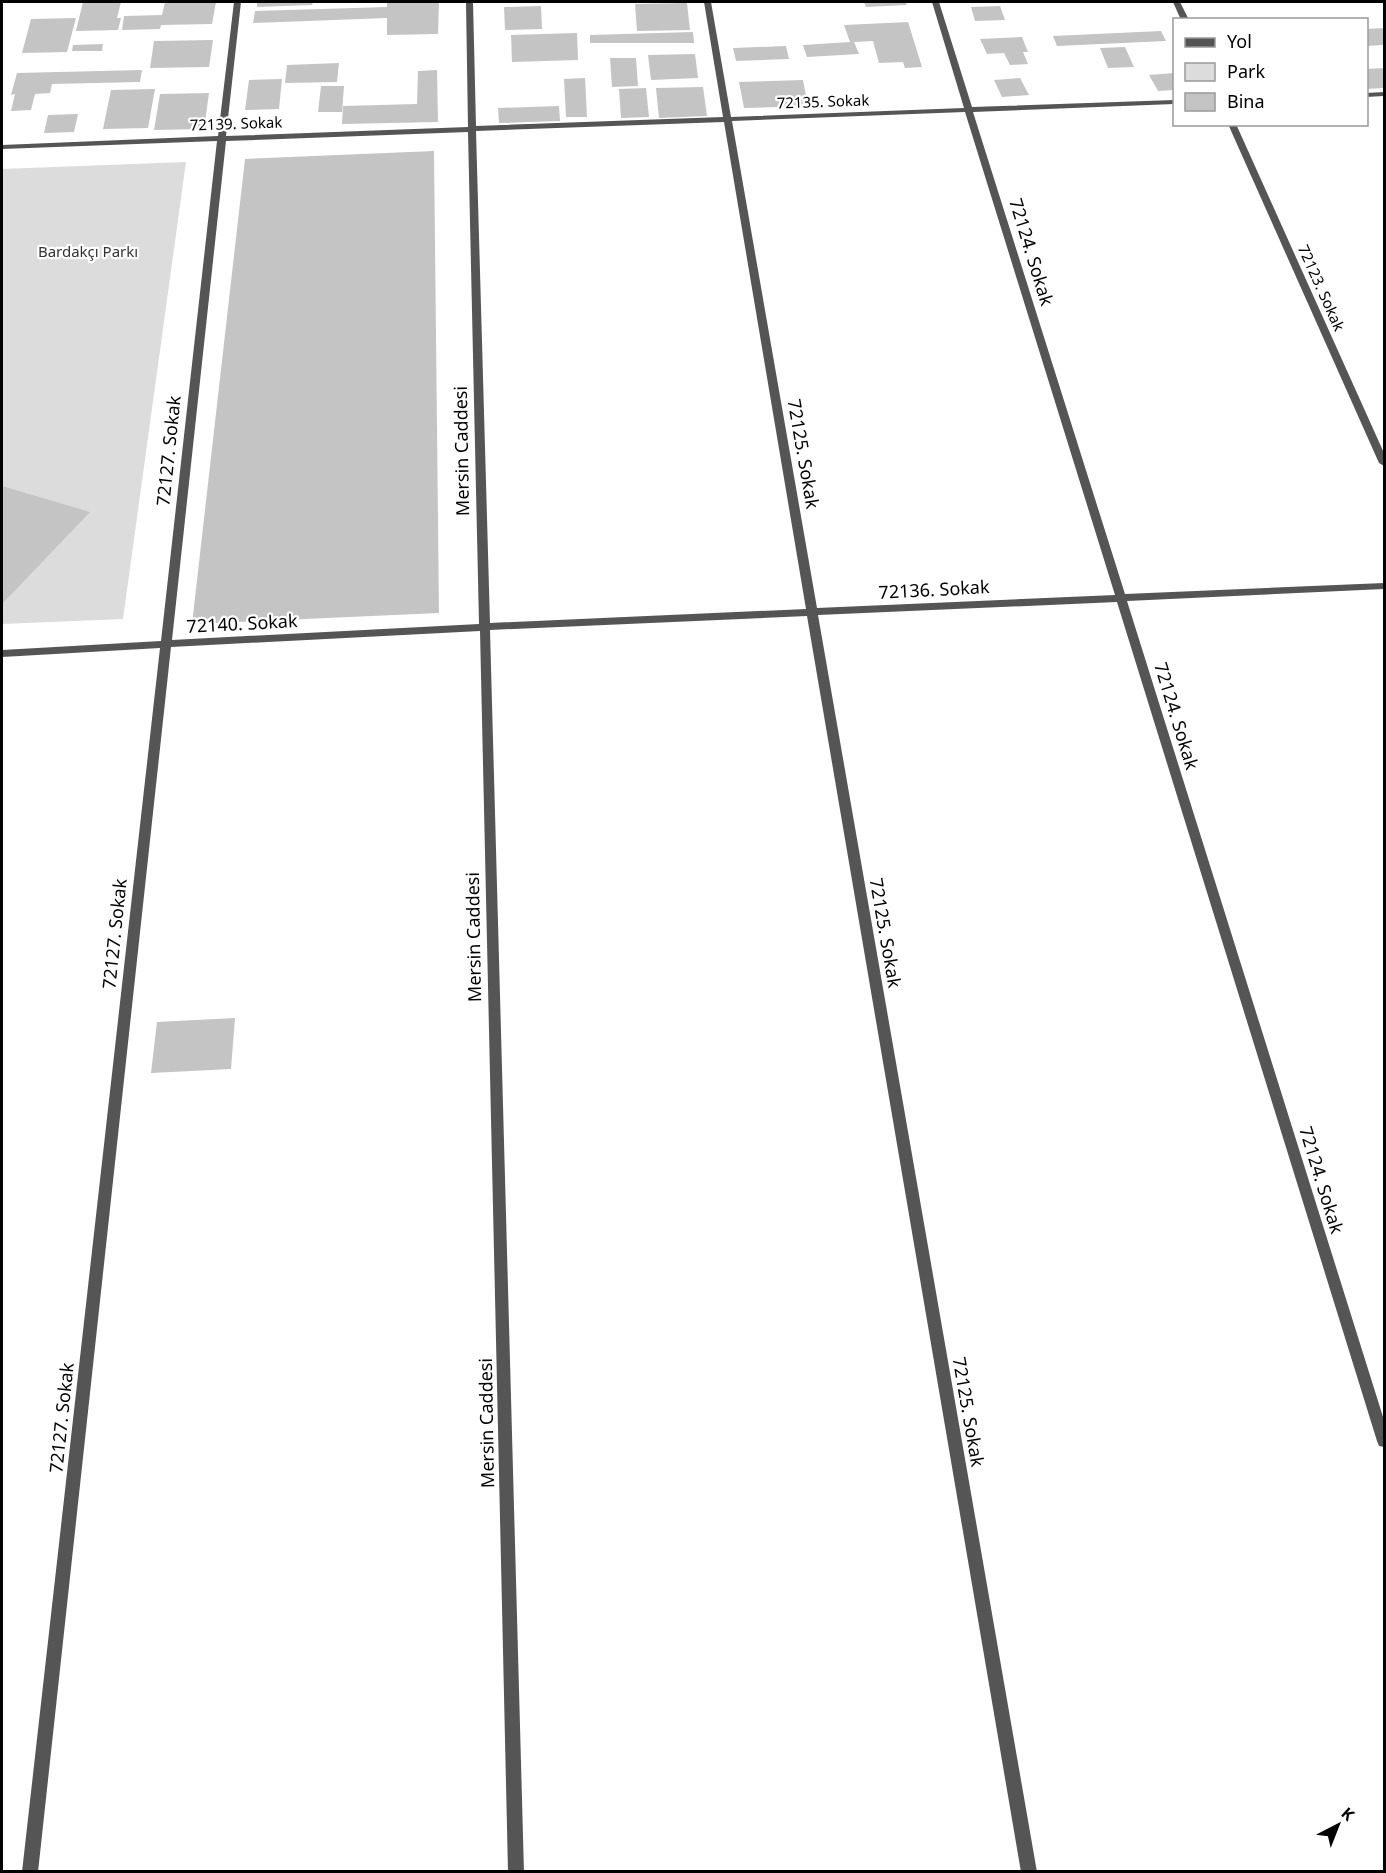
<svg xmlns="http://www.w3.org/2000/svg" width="1386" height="1873" viewBox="0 0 1386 1873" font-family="'Noto Sans',sans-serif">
  <rect width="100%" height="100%" fill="#fff"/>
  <path fill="#dcdcdc" d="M186,162L123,619L2,624V169Z"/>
  <g fill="#c4c4c4">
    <path d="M83,2H121L117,18H121L118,30L76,31Z"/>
    <path d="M165,2H216L212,24L161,25L160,29L122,30L124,16L162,15Z"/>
    <path d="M257,2H313L312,5L257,7Z"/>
    <path d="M387,2H439L438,34L387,35V18L253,23L255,11L387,7Z"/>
    <path d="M864,2H905L907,5L866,7Z"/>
    <path d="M687,3L690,30L637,31L635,4Z"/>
    <path d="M541,6L542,29L505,30L504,7Z"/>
    <path d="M1000,6L1005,20L975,21L971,7Z"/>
    <path d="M76,18L67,52L22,53L31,19Z"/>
    <path d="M908,22L922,67L905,68L903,62L879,63L873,41L854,42L859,54L807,57L803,45L850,42L844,25Z"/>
    <path d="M1384,28V45L1366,46V29Z"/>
    <path d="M1161,31L1166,41L1057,46L1053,36Z"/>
    <path d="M693,32L694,43H590V35Z"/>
    <path d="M577,33L578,60L512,62L511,35Z"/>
    <path d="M1022,37L1028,52H1023L1028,64L1010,65L1004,53L987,54L980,39Z"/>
    <path d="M213,40L209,67L150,68L154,41Z"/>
    <path d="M103,44L102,51H72L73,45Z"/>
    <path d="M786,46L789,59L736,61L733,48Z"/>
    <path d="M1125,47L1134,67L1108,68L1100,48Z"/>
    <path d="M695,54L698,78L651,80L648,55Z"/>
    <path d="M610,58H636L638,86L612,87Z"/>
    <path d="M339,63L337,82L285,83L287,65Z"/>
    <path d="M1384,68V88L1366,89V69Z"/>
    <path d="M142,70L140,82L52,84L50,93L35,94L31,110L11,111L15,94L11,95L17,73Z"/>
    <path d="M437,70L438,122L342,124L343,106L417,104L418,71Z"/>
    <path d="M1174,73V90L1158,91L1149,75Z"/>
    <path d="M585,78L587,117H566L564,79Z"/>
    <path d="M1020,78L1029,95L1002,97L994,80Z"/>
    <path d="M282,79L279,109L245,110L249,80Z"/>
    <path d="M803,80L808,106L744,108L739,82Z"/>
    <path d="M321,86H344L342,112H318Z"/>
    <path d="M703,87L707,116L659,118L656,88Z"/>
    <path d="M646,88L649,117L621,118L619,89Z"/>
    <path d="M155,89L148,128L103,129L111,90Z"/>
    <path d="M209,93L204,129L154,130L160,94Z"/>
    <path d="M559,106L560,121L499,123L498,108Z"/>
    <path d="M78,114L74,132L44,133L48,115Z"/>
    <path d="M434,151L439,613L192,624L245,159Z"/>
    <path d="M2,486L90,512L2,604Z"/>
    <path d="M235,1018L231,1069L151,1073L157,1022Z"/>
  </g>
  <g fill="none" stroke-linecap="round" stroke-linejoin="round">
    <g fill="#555" fill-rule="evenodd">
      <path d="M234,2H241L226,136L468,127L466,2H473L476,126L723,117L704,2H711L731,117L964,108L932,2H939L972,107L1174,100V104L973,112L1125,594L1384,583V589L1127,601L1384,1420V1447L1379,1446L1377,1441L1117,602L818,615L1037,1872H1021L807,616L490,630L524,1872H508L480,631L171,647L38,1872H22L160,648L2,657V650L161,641L217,141L2,149V145L218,136ZM965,112L1115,595L817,608L732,121ZM724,122L806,609L490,623L476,131ZM468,132L479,624L172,640L226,141Z"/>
      <path d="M1173,2H1180L1189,20H1181Z"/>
      <path d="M1384,92V96L1366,97V93Z"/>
      <path d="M1228,124H1236L1384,453V466L1379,463Z"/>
    </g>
  </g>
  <g text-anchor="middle" stroke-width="4.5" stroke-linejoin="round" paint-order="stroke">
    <g font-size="15" fill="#000" stroke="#fff">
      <text transform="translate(823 102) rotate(-2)" y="5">72135. Sokak</text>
      <text transform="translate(236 124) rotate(-2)" y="5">72139. Sokak</text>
      <text transform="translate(1321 288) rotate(66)" y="5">72123. Sokak</text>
    </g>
    <g font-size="15" fill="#333" stroke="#fff">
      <text x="88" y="257">Bardakçı Parkı</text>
    </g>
    <g font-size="18" fill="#000" stroke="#fff">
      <text transform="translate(1031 252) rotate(73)" y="6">72124. Sokak</text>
      <text transform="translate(169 451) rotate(-84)" y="6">72127. Sokak</text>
      <text transform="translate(462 451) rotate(-91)" y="6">Mersin Caddesi</text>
      <text transform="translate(803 454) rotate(80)" y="6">72125. Sokak</text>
      <text transform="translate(934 590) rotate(-3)" y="6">72136. Sokak</text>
      <text transform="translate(242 624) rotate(-3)" y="6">72140. Sokak</text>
      <text transform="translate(1176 716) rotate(73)" y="6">72124. Sokak</text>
      <text transform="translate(885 933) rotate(80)" y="6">72125. Sokak</text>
      <text transform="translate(115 934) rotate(-84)" y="6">72127. Sokak</text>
      <text transform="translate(474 937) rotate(-91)" y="6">Mersin Caddesi</text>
      <text transform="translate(1321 1180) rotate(73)" y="6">72124. Sokak</text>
      <text transform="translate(968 1412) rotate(80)" y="6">72125. Sokak</text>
      <text transform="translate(62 1418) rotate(-84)" y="6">72127. Sokak</text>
      <text transform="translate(487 1423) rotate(-91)" y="6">Mersin Caddesi</text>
    </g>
  </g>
  <rect width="1386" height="1873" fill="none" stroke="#000000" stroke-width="6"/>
  <rect x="1173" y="18" width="195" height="108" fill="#ffffff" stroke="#999999" stroke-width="1.5"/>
  <rect x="1185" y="38" width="30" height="9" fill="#555555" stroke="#999999" stroke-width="1.5"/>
  <text x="1227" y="48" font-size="18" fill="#000000">Yol</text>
  <rect x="1185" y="63" width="30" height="18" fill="#dcdcdc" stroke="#999999" stroke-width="1.5"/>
  <text x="1227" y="78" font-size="18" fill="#000000">Park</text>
  <rect x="1185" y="93" width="30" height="18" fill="#c4c4c4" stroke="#999999" stroke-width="1.5"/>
  <text x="1227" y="108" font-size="18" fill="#000000">Bina</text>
  <g transform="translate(1338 1825) rotate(42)" stroke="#ffffff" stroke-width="4.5" paint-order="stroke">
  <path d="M0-4.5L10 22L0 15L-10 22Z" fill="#000000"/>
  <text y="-9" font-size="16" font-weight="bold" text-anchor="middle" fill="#000000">K</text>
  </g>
</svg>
